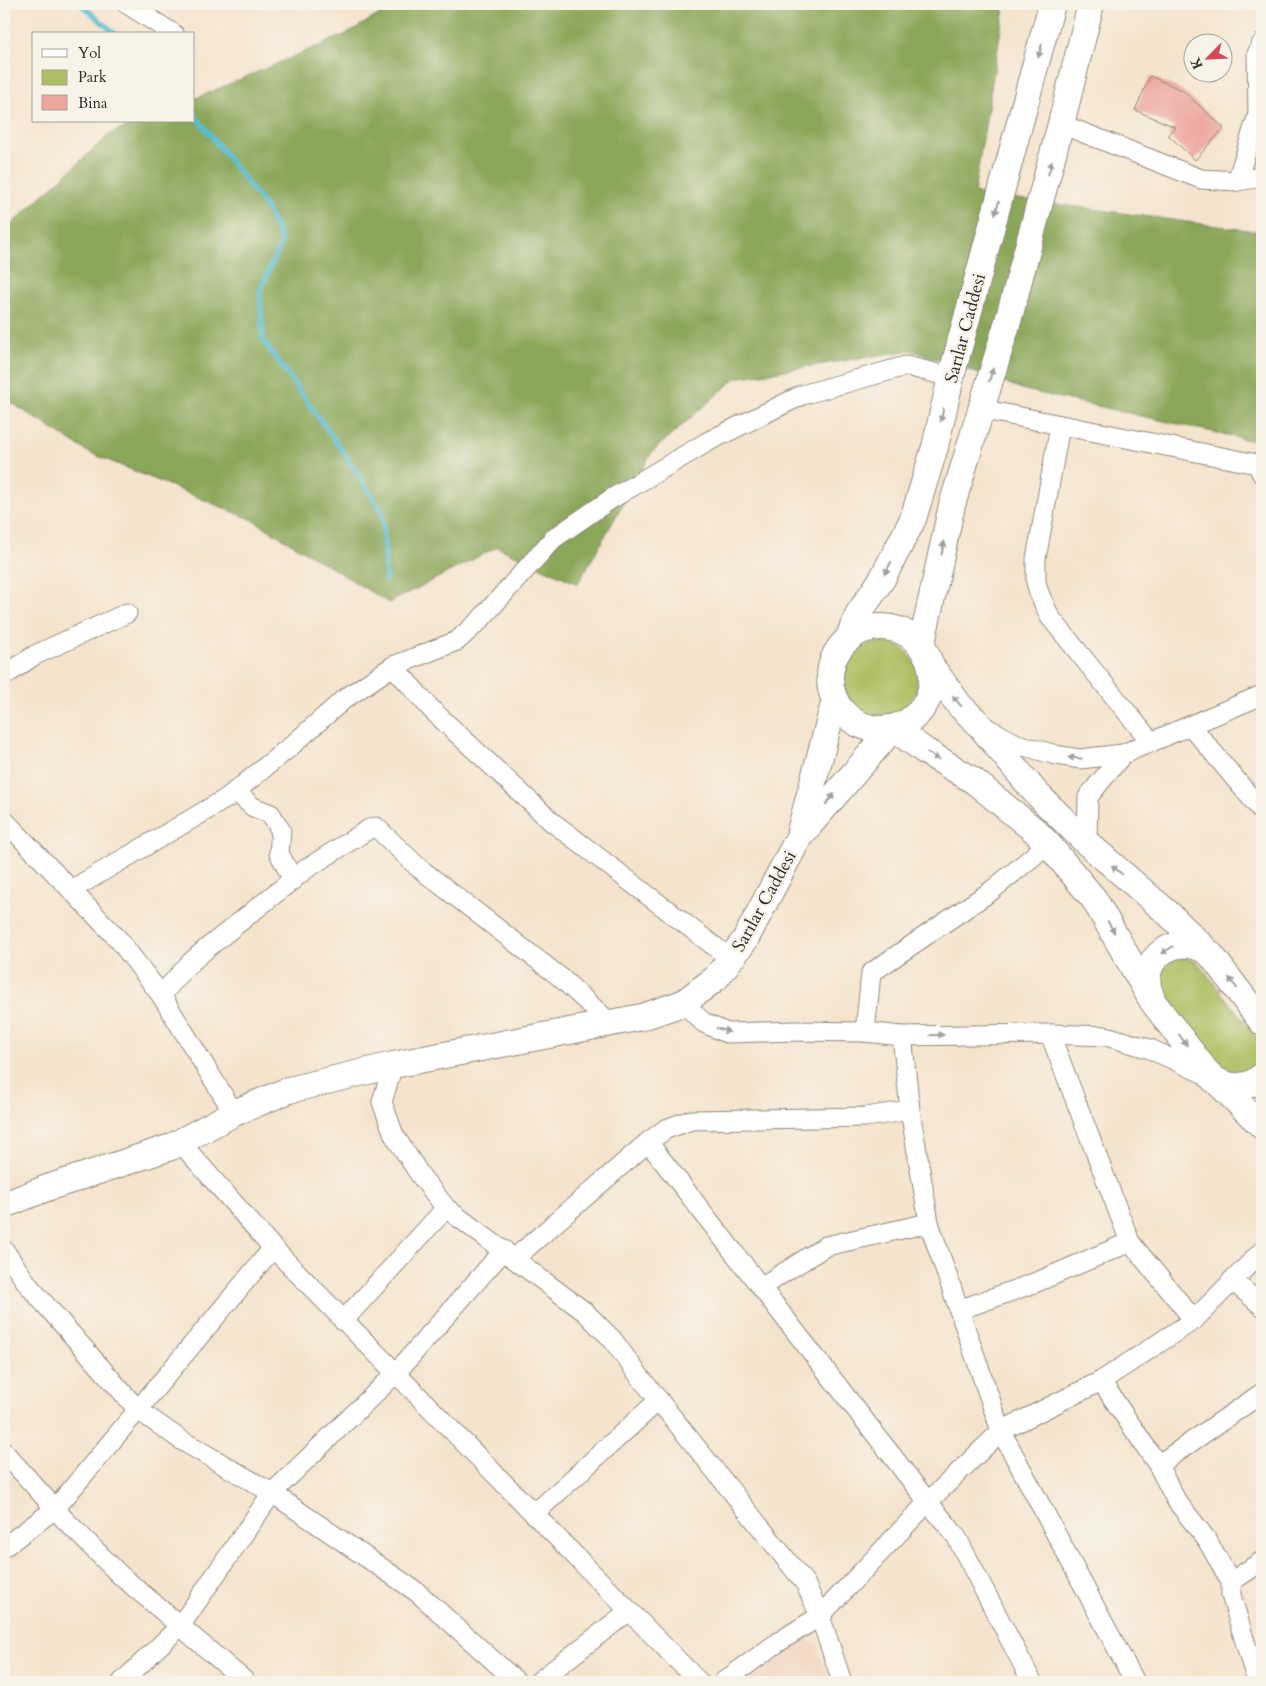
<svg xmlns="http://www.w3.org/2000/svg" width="1266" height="1686" viewBox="0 0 1266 1686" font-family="Cardo,serif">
  <rect width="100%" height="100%" fill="#f7f3e8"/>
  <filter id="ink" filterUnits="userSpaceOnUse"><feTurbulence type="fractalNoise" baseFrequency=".02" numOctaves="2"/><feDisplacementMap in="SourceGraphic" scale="10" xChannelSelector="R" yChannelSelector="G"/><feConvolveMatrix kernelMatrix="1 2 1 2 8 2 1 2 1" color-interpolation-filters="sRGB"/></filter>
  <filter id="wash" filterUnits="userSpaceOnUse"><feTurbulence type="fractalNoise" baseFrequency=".0096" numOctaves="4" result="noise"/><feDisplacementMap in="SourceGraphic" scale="20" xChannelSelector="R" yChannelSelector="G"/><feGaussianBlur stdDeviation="1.12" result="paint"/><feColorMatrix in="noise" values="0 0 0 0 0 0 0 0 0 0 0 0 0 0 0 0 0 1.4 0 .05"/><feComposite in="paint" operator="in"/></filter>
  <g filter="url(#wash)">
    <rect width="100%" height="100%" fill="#f5e4cd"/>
    <path fill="#f2d4be" d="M799,1637L817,1645L829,1682H739Z"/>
    <g fill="#aebf63" stroke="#6c7547">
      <circle cx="881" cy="679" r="37"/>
      <path d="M1183,958L1191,960L1198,963L1257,1038C1266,1065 1242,1084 1220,1065L1162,990C1157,973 1166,961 1183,958Z"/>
    </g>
    <path fill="#8aa659" stroke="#5a6842" d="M397,4H1005L974,193L1262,232V443L1025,390L911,350L736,378L652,452L578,584L497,547L389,603L253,520L88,452L4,398V231L110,134L140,121H194V99L344,35Z"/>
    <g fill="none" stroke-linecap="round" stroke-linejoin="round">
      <g stroke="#54bdd1" stroke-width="5">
        <path d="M80,4L116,34"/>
        <path d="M194,114L265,206L282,241L260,291L263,340L342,450L383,513L386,580"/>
      </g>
    </g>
    <g id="blocks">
      <path fill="#eca69f" d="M1150,76L1182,90L1224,128L1195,160L1168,135L1175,127L1135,110Z"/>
    </g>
  </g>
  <g filter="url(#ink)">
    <use href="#blocks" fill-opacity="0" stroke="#90887c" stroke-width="1"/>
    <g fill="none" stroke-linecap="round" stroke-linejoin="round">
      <defs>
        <g id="street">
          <path d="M127,4L174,34"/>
          <path d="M1061,124L1201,179L1237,181L1262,177"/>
          <path d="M1237,181L1258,114L1257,54L1262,43"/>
          <path d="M980,409L1257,464L1262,474"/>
          <path d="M1060,426L1036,559V582L1039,593L1050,617L1151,742"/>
          <path d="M393,666L431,709L551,821L731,959"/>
          <path d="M4,676L35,655L127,613"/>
          <path d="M1191,726L1262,811"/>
          <path d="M987,728L1017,744L1056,755L1080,759L1123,754L1262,695"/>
          <path d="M235,791L253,807L271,814L281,831L279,853L293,880"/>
          <path d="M4,820L119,940L161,995L234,1113"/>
          <path d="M1087,843L1088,797L1123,754"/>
          <path d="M71,890L227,798L290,747L343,700L393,666L457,641L480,620L553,539L611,499L709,441L802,395L906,366L951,377"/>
          <path d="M161,995L190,963L206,949L306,869L369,829L376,827L419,868L560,977L610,1023"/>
          <path d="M683,1003L704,1023L727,1033L794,1031L865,1032L902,1036L1050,1034L1106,1036L1150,1049L1207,1075"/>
          <path d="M865,1032L871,973L991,891L1048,844"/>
          <path d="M1050,1034L1130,1242L1194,1320"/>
          <path d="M902,1036L910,1110L929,1223L1001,1431L1135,1682"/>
          <path d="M393,1065L382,1102L394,1135L420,1175L446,1208L585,1312L612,1339L640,1377L805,1583L820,1616L842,1682"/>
          <path d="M180,1142L273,1248L699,1682"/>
          <path d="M648,1142L928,1502L956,1536L1032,1682"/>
          <path d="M4,1250L29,1286L138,1410L181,1440L272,1493L417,1592L517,1682"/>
          <path d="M515,1258L648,1142L666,1129L691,1120L866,1117L910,1110"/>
          <path d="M1232,1280L1262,1306"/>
          <path d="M761,1287L826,1246L929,1223"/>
          <path d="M959,1310L1037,1282L1130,1242"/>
          <path d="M343,1321L446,1208"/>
          <path d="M1101,1381L1158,1465L1176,1500L1207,1540L1231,1582V1595L1257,1682"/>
          <path d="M4,1452L65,1520L119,1574L246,1682"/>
          <path d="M1158,1465L1262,1393"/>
          <path d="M534,1514L659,1400"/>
          <path d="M4,1547L55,1509L273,1248"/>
          <path d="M1231,1582L1262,1561"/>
          <path d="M122,1682L180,1626L272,1493L395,1374L504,1250"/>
          <path d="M538,1682L629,1611"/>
          <path d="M723,1682L777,1643L820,1616L928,1502L1001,1431L1101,1381L1194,1320L1262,1251"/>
        </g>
        <g id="secondary">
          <circle cx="881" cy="678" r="51"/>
          <path d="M848,639L859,613L882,579L913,519L935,447L951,377L1052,4"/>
          <path d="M921,647L952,505L1008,321L1061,124L1091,4"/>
          <path d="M931,666L960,706L977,722L1036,793L1087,843L1170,915L1211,955L1262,1022"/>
          <path d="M800,831L835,700"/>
          <path d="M1151,996C1135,959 1177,930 1209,953"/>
          <path d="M1213,1079C1230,1088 1248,1090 1262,1076"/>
          <path d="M4,1205L47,1188L171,1147L234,1113L289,1090L393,1065L642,1017L683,1003L716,978L745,940L799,837L893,728L925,751L974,781L1035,831L1048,844L1094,899L1153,1002L1205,1070L1262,1126"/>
        </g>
      </defs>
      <use href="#street" stroke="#90887c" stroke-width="21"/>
      <use href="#secondary" stroke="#90887c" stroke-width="28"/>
      <use href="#street" stroke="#fff" stroke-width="19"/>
      <use href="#secondary" stroke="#fff" stroke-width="26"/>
    </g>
    <defs><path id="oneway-solid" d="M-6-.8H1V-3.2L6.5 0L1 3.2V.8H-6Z" transform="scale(1.25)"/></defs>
    <g fill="#a0a0a0">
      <use href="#oneway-solid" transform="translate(1040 51) rotate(105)"/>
      <use href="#oneway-solid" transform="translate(1050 168) rotate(-75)"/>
      <use href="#oneway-solid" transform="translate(997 208) rotate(105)"/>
      <use href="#oneway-solid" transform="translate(991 375) rotate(-73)"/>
      <use href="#oneway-solid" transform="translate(942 415) rotate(102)"/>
      <use href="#oneway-solid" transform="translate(943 548) rotate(-78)"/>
      <use href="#oneway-solid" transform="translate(888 568) rotate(117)"/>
      <use href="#oneway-solid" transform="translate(957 701) rotate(-129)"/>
      <use href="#oneway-solid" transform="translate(933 756) rotate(32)"/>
      <use href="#oneway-solid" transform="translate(1075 758) rotate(-174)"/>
      <use href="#oneway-solid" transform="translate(830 799) rotate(-50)"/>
      <use href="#oneway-solid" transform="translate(1117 870) rotate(-140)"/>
      <use href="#oneway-solid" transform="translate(1111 927) rotate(60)"/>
      <use href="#oneway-solid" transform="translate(1167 950) rotate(150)"/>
      <use href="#oneway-solid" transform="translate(1233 983) rotate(-127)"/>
      <use href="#oneway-solid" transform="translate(723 1030) rotate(18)"/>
      <use href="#oneway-solid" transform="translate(937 1035) rotate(-1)"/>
      <use href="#oneway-solid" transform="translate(1183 1040) rotate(53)"/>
    </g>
  </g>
  <g text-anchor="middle" stroke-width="5" stroke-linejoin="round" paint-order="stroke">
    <g font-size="18" fill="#2b2b2b" stroke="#f7f3e8">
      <text transform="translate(965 328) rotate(-75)" y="6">Sarılar Caddesi</text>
      <text transform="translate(764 901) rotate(-61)" y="6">Sarılar Caddesi</text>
    </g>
  </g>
  <rect width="1266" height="1686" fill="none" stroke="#f7f3e8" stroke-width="20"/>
  <rect x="32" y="32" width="162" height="90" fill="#f7f3e8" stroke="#a5a39c"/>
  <rect x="42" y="49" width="25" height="8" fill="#ffffff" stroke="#a5a39c"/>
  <text x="78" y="58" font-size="15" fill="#2b2b2b">Yol</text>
  <rect x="42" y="70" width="25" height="15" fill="#aebf63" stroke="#a5a39c"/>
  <text x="78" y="82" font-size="15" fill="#2b2b2b">Park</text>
  <rect x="42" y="95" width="25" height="15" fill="#eca69f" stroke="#a5a39c"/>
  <text x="78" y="108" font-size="15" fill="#2b2b2b">Bina</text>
  <g transform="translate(1208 58) rotate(246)"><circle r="24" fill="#f7f3e8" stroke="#a5a39c"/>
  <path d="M0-4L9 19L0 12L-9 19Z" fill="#d1495b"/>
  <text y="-8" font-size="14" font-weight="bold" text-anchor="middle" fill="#2b2b2b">K</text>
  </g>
</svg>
